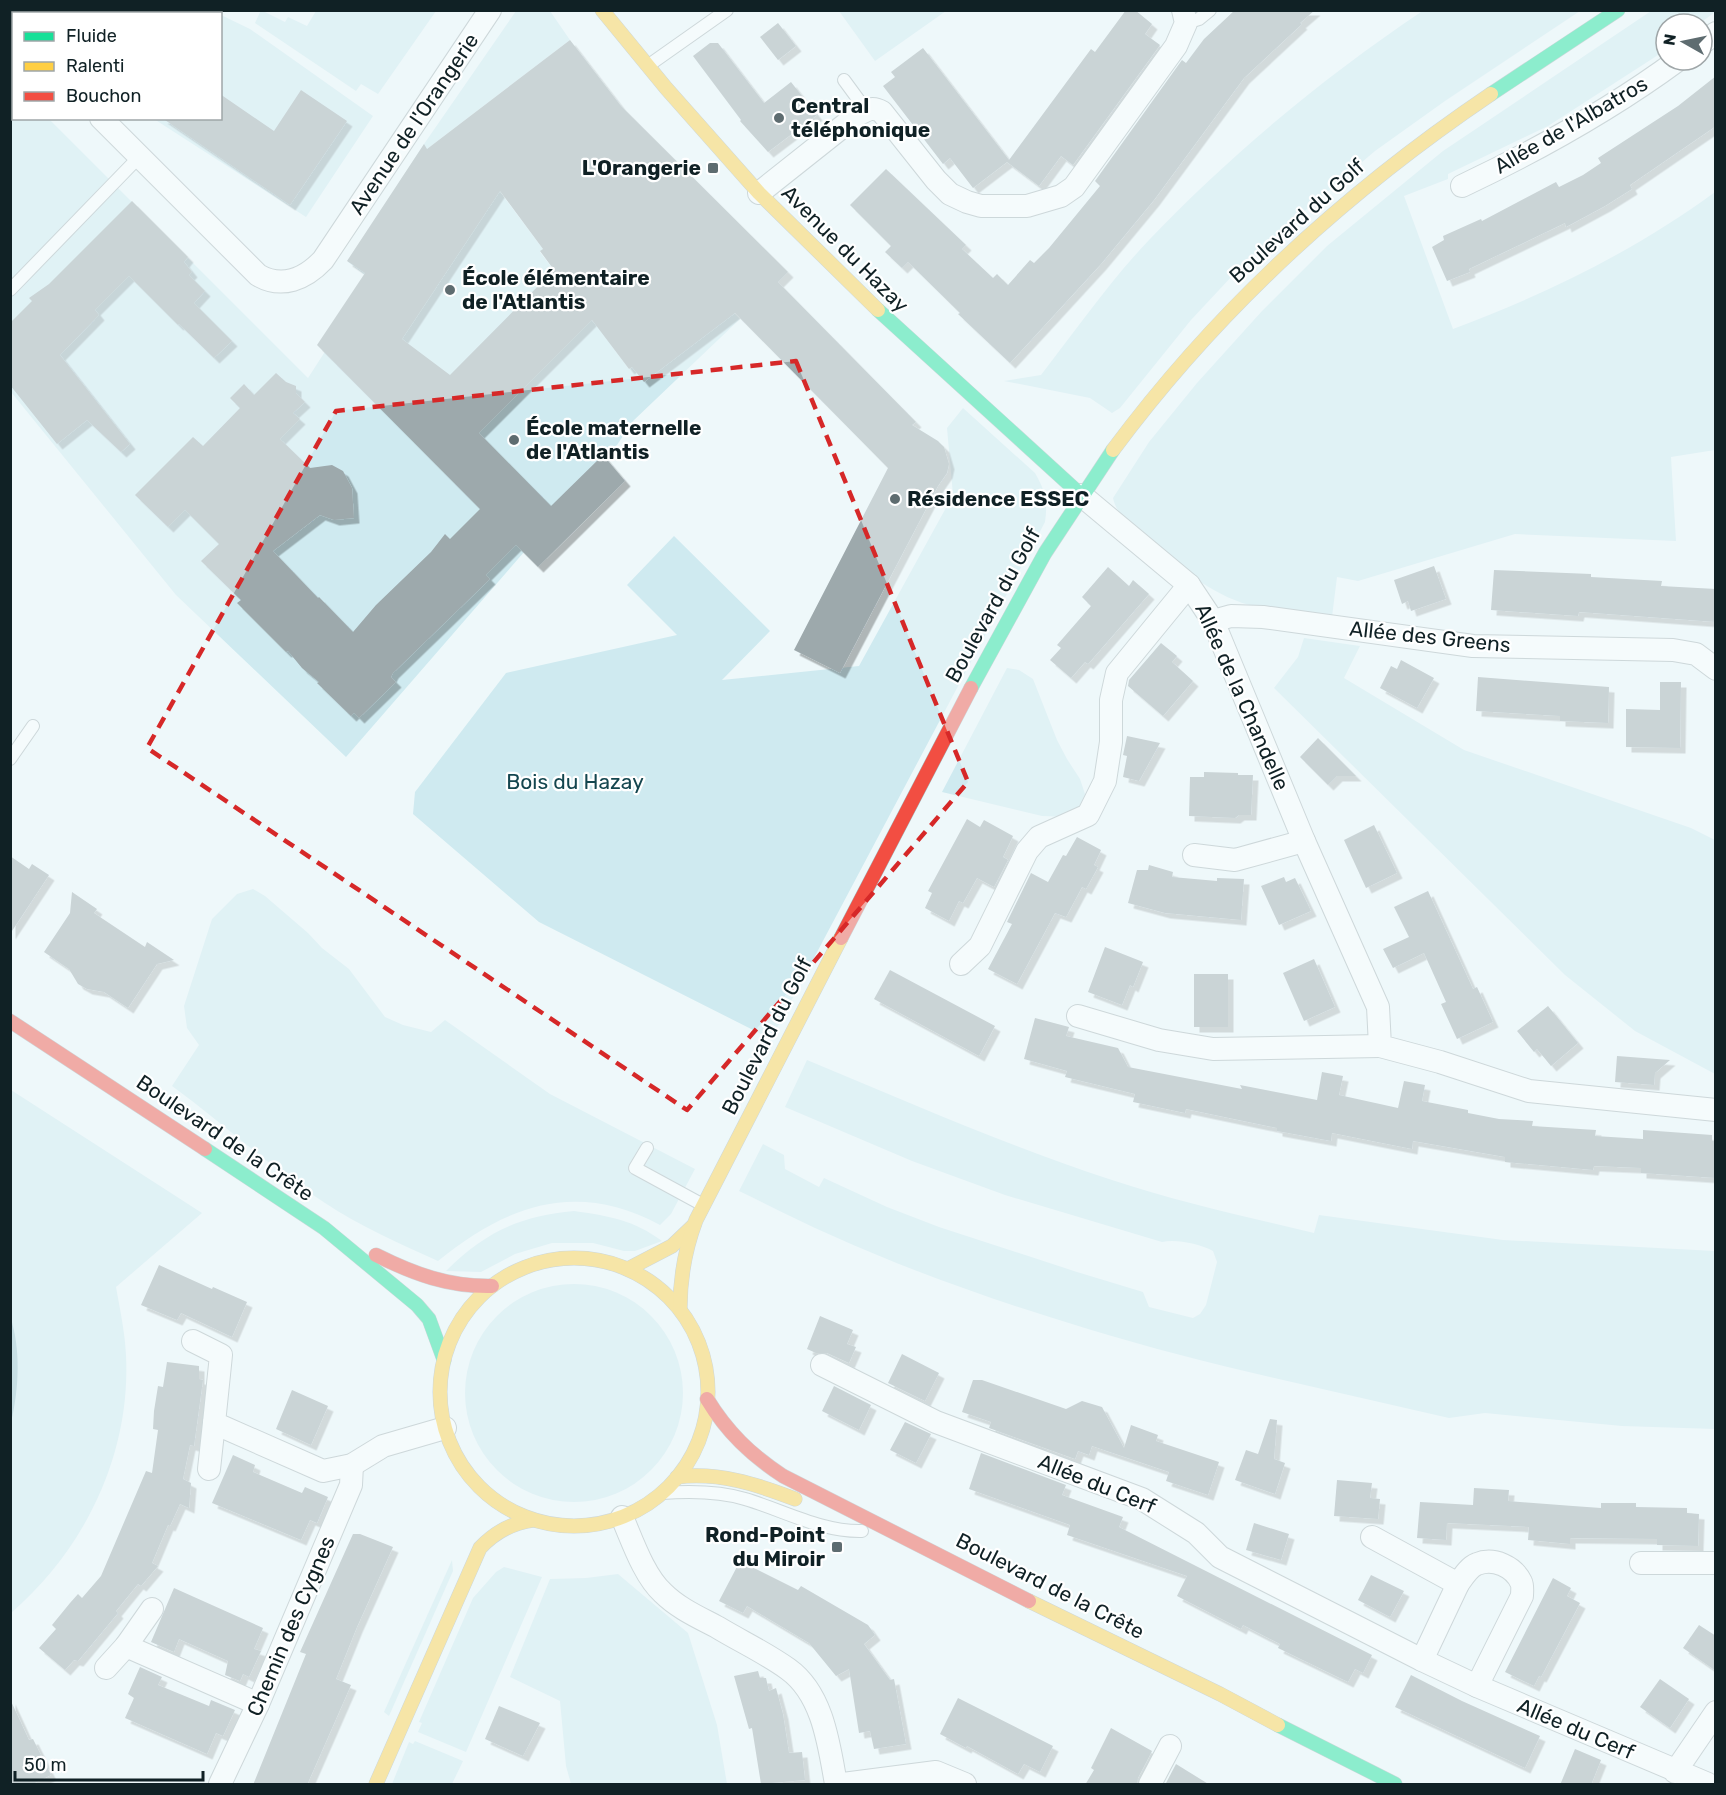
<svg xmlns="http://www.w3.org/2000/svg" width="1726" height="1795" viewBox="0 0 1726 1795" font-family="Rubik,sans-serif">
  <defs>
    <filter id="shadow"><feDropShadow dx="5.5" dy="5.5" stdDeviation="0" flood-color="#0004"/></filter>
  </defs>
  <rect width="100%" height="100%" fill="#eef8fa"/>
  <g fill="#cfeaf0">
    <path d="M94,10H210L216,13H91Z"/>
    <path d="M261,10L285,22L288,17L307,26L316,11H436L378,94L361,84L356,91L255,23Z"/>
    <path d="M1424,10L1580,11L1445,101L1375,151L1247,260L1191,320L1120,408L1112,413L1090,398L1004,381L1041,375C1076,330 1109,282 1149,240C1231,154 1324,77 1424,10Z"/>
    <path d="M516,11H550L570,40L427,149L489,177L543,249L540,252L593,322L597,320L611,345L629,369L732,311L740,319L633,421L617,445L346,757L176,595L11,392L10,80L13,83L14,118L49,119L308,378L371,280L348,262L424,144Z"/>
    <path d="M839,11H946L875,61Z"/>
    <path d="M1651,11H1715V12L1699,24H1666V49L1655,57L1548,126L1448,174V179L1404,196L1453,329C1545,295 1636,250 1715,192V450L1671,457L1676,541L1515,534L1358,581L1337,577L1332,617C1305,613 1276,612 1249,605C1210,594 1178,566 1148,540C1135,528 1117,517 1113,498L1149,442L1197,383L1262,311L1327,246L1443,151Z"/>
    <path d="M221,15L250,29L373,116L306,217L154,119L220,118Z"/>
    <path d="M963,408L1035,473C1045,490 1048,502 1045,522L771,1039L539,922L413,814L415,792L506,673L677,635L627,585L674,536L770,631L722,680L859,666L953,495L947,428Z"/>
    <path d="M1304,638L1360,646L1344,678L1464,750L1691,828L1715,840V1074L1635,1031L1565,975L1274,688L1298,657Z"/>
    <path d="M1007,668L1019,670L1033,679L1057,740L1067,759L1080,779L1085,794L1084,801L1078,811L1069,817L1042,816L942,792Z"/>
    <path d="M253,889L265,896L308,933L322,948L349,969L385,1017L403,1025L431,1032L445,1020L550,1094L695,1169L671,1214L660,1225C576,1180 507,1205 438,1261C400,1244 360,1226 325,1203C271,1168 224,1124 172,1086L199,1045L187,1028L184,1006L212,919L237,894Z"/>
    <path d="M807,1060C908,1102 1008,1146 1112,1180C1178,1202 1247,1217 1314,1233L1319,1215L1503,1240L1715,1251V1429L1622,1426L1485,1413L1449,1418C1328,1390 1206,1365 1088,1329C1002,1303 915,1273 833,1236C801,1222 770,1206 739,1191L763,1144L784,1155L785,1169L819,1187L824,1178L887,1207L939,1227L1077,1272L1143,1292L1149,1307L1193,1318L1200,1314L1206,1305L1217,1262L1213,1251C1199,1244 1177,1239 1162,1242L1005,1195L912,1161L785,1107Z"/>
    <path d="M11,1090L202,1213L116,1287C120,1310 125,1332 126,1355C131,1454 85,1549 11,1613Z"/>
    <path d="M574,1211C609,1216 634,1220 662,1241L635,1251H624L593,1243H552L515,1254L481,1272L446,1271C485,1232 520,1216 574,1211Z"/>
    <circle cx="574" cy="1393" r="109"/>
    <path d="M452,1560L453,1571L389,1716L384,1712Z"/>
    <path d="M504,1567L542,1577L466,1752L418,1732L422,1723L419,1722L473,1598L496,1572Z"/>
    <path d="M618,1574L688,1633L717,1725L727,1784H571L566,1766L560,1701L510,1677L550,1579L586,1578Z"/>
    <path d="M415,1741L463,1761L452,1784H392L409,1742L413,1744Z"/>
  </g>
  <path fill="#97c1ca" d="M10,1316C21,1348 19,1389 11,1422Z"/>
  <g fill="#9da9ac" fill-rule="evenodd" filter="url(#shadow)">
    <path d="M1126,10H1135L1152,24L1145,34L1160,45L1073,165L1061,156L1039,186L1007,162L973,188L950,158L943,164L883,86L895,77L891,72L923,48L1009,160L1091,49L1095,52Z"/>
    <path d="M1235,10H1315L1300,23L1302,24L1244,78L1154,200L1101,264L1010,363L958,314L960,313L908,262L902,268L885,252L891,246L850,205L886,169L966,245L962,249L993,278L997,274L1008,285L1030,260L1034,263L1049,248L1100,186L1095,181L1182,60L1186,63L1204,39Z"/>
    <path d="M778,23L796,46L778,60L760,37Z"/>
    <path d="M570,40L621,106L788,272L778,282L916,422L912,425L938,441L944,447L949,464L947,473L938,486L840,673L794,650L888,468L735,313L644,382L632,367L629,369L592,320L479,433L551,506L603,455L625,481L538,567L516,545L486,575L490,579L393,673L391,677L396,682L359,718L354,713L351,716L317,683L319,682L302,668L288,651L286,652L237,603L241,600L201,561L219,544L185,510L168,527L135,495L193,437L203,446L240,408L230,398L244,384L254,395L276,373L286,382L296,386V393L305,402L293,413L300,419L280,439L310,468L332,465L343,471L352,488L354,518L334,520L320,515L273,551L318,598L319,597L353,632L376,605L431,552L445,534L450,539L480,509L317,345L365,273L347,261L424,144L427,149ZM500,191L543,249L540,251L554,270L450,375L402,339Z"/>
    <path d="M710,43H718L764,103L791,82L817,115L768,152L740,121L741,120L693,56Z"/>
    <path d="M1716,76V126L1630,185L1632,189L1605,206L1566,227L1565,223L1469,269L1470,272L1447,281L1432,247L1444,240L1443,236L1481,219L1482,221L1556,182L1559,187L1583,175L1601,163L1598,158L1678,106Z"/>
    <path d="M301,90L347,121L290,205L162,118H220V94L274,131Z"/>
    <path d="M132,201L188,257L184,262L192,272L189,275L205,291L194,303L232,341L214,358L179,324L178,325L129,276L95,310L99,315L60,355L130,444L121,452L87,420L57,444L10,385V323L32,301L29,298L49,284Z"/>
    <path d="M1434,566L1446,599L1411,611L1408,601L1402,604L1394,580Z"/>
    <path d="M1108,567L1129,586L1133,580L1149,594L1088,664L1085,662L1071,678L1050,660L1061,648L1057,645L1091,606L1082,597Z"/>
    <path d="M1494,570L1591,574V577L1662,581L1661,586L1716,589V622L1579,612L1578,616L1491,610Z"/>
    <path d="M1161,643L1177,656L1172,662L1193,681L1163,716L1128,686L1129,680Z"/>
    <path d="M1401,660L1434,678L1417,708L1380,688L1391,666L1397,669Z"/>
    <path d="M1478,677L1609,687L1608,723L1560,721V716L1476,711Z"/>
    <path d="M1660,682H1681L1680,748L1626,747V709L1660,710Z"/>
    <path d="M1127,736L1160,743L1139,781L1123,777L1127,756L1123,755Z"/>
    <path d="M1318,738L1356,776H1337L1328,785L1300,757Z"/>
    <path d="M1204,772L1238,773V775H1253L1251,815H1239L1235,818L1189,816L1190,777H1204Z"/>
    <path d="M967,819L980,827L984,820L1013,836L1003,857L1008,860L994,887L977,878L963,903L959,901L949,921L925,908L932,893L928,891Z"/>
    <path d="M1374,825L1397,873L1366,888L1344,840Z"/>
    <path d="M1077,837L1101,850L1094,865L1098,867L1086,889L1082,887L1066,917L1055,913L1017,984L988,969L1012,924L1007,922L1031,873L1048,882L1063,855L1066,856Z"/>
    <path d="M10,856L29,869L32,864L49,875L10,934Z"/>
    <path d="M1149,865L1173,872L1172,877L1217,881V878L1244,879L1241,920L1165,913L1128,903L1137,870H1148Z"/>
    <path d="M1284,877L1286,882L1295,878L1311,911L1279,925L1261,886Z"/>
    <path d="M1428,891L1473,989L1477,987L1493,1022L1457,1039L1441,1004L1446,1002L1424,953L1393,968L1383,949L1409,937L1394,907Z"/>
    <path d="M72,892L97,909L94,913L145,947L147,942L174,960L157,964L128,1008L104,992L87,989L78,984L69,969L44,952L70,913Z"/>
    <path d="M1105,947L1143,962L1133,987L1130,985L1122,1005L1088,992Z"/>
    <path d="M1314,959L1335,1007L1304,1021L1283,973Z"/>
    <path d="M890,970L995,1026L979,1056L874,999Z"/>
    <rect x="1194" y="974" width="34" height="53"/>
    <path d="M1548,1006L1578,1043L1551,1066L1537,1049L1534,1052L1517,1031Z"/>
    <path d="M1035,1018L1069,1027L1066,1036L1118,1048L1128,1067L1242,1089L1240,1085L1317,1100L1322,1072L1343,1076L1339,1095L1398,1108L1404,1081L1425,1085L1422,1101L1468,1110V1113L1499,1119L1533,1121L1532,1126L1596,1130L1595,1136L1643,1139V1130L1712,1135V1141H1716V1178L1641,1173V1168L1594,1166L1593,1170L1505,1162V1157L1413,1141L1412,1149L1332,1133L1331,1141L1277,1131V1128L1186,1109L1185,1113L1133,1102L1135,1094L1065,1077L1067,1071L1024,1059Z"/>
    <path d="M1617,1056L1670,1060L1655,1073L1654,1085L1615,1082Z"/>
    <path d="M159,1265L212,1289L213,1287L247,1302L232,1337L181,1313L177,1320L141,1305Z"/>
    <path d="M820,1316L853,1330L847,1344L856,1347L849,1363L827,1353H816L807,1349Z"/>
    <path d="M902,1354L939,1373L925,1401L888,1383Z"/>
    <path d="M167,1362L199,1366V1379L203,1380L194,1446L190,1445L183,1479L191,1483L189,1508L180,1504L170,1526L168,1525L152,1563L158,1566L141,1586L138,1584L116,1611L118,1613L78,1661L74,1660L65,1670L39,1648L56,1629L52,1625L70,1603L78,1594L82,1598L101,1576L146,1471L152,1473L158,1430L153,1429L154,1411L158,1386L163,1387Z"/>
    <path d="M973,1380H982L1066,1409L1082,1401L1102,1407L1124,1448L1131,1425L1158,1435L1156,1441L1219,1462L1208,1495L1166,1481L1169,1472L1092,1446L1089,1455L1078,1451L1075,1459L989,1428L991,1422L962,1412Z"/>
    <path d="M834,1386L871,1405L859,1430L822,1411Z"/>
    <path d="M292,1390L328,1406L311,1445L276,1429Z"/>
    <path d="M1270,1419L1277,1420L1274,1459L1285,1463L1275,1494L1235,1480L1246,1450L1258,1454Z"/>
    <path d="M905,1422L931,1434L916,1463L890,1450Z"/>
    <path d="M981,1453L1066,1485L1062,1495L1123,1517L1119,1527L1372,1655L1363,1673L1355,1669L1348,1682L1278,1648L1280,1644L1243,1625L1241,1629L1177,1596L1187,1576L1067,1535L1070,1525L969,1489Z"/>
    <path d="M233,1455L255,1465L253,1472L302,1493L305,1487L328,1497L317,1523L310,1520L301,1540L212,1503Z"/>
    <path d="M1337,1480L1372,1483L1370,1498L1380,1499L1378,1519L1334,1516Z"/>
    <path d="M1474,1488L1509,1490L1508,1501L1573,1506L1601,1508V1503H1636V1507L1687,1508V1513L1699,1514L1698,1546L1657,1545V1539L1570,1538V1544L1528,1540L1529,1527L1447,1523L1446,1540L1417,1538L1420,1502L1473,1505Z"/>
    <path d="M1254,1523L1289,1534L1281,1560L1246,1550Z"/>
    <path d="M353,1534H360L393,1547L357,1627L336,1679L351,1685L307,1785H253L306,1654L300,1652Z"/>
    <path d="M740,1561L798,1590L801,1586L868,1625L875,1635L864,1644L890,1680L894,1679L906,1744L874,1749L870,1731L859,1733L849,1669L836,1676L809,1643L747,1606L743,1613L719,1601Z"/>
    <path d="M1371,1575L1404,1591L1390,1617L1358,1600Z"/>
    <path d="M1553,1578L1571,1588L1567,1596L1580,1603L1541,1677L1539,1676L1534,1686L1505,1672Z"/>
    <path d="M174,1588L263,1628L254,1649L261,1651L249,1677L243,1674L240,1681L225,1675L228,1661L179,1639L174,1652L151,1642Z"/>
    <path d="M1699,1625L1716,1636V1671L1683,1648Z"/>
    <path d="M140,1667L162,1677L158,1685L209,1706L211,1700L235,1710L223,1736L216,1733L207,1754L125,1718L134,1698L128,1694Z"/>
    <path d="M758,1671L760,1678H766L769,1691L776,1688L783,1714L789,1753L802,1752L805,1780L761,1784L752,1728L749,1729L734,1676Z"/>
    <path d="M1411,1675L1462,1701L1540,1736L1525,1768L1395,1707Z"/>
    <path d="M1660,1679L1689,1699L1670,1728L1640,1707Z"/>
    <path d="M958,1698L1053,1746L1040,1772L1024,1764L1018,1774L967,1746L966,1748L940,1734Z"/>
    <path d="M10,1699L29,1740L33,1739L51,1775L31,1785H10Z"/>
    <path d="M499,1706L540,1723L523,1756L485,1739Z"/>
    <path d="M1111,1728L1152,1751L1138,1778L1137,1785H1085L1094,1770L1091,1768Z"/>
    <path d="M1575,1749L1601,1760L1591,1785H1560Z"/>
    <path d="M1176,1764L1210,1785H1165Z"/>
  </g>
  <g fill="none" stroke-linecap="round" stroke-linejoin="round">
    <defs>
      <g id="lane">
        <path d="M1186,23L1199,19L1210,10"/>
        <path d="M649,65L727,10"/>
        <path d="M844,80L866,110"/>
        <path d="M10,290L139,157"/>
        <path d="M10,759L33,726"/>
        <path d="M647,1148L635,1168L703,1205"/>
        <path d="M662,1493C690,1491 719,1491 745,1499C783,1510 821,1532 862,1531"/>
      </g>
      <g id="street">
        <path d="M41,14L45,10"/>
        <path d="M10,39L14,36"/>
        <path d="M1702,43L1716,33"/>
        <path d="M101,118L258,275C282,289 305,279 323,260L490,10"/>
        <path d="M1462,186C1538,150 1610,110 1678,60"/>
        <path d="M759,193L856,116C866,110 872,106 882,112L936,180L950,194L967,202L981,206H1027L1061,196L1074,187L1176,46L1186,23L1183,10"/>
        <path d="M1081,495L1189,585L1213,621L1304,841L1378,1007L1380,1046L1440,1062L1529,1091L1716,1110"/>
        <path d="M1213,621L1231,616L1263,617L1473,646L1673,650L1696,654L1716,669"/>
        <path d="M1194,855L1235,860L1304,841"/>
        <path d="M961,964L980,946L1027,851L1039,837L1088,815L1105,781L1111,742V700L1117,673L1189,585"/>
        <path d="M1078,1016L1159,1040L1213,1049L1380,1046"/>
        <path d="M193,1341L221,1355L214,1423L323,1471L352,1465L383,1446L445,1428"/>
        <path d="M822,1365L936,1422L1142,1499L1196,1533L1220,1557L1422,1660L1477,1686L1708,1784"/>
        <path d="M209,1469L214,1423"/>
        <path d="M622,1517C632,1540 644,1576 663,1593C678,1608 698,1617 717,1627C740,1641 766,1653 788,1669C823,1694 829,1745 836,1784"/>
        <path d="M1372,1537L1458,1584"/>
        <path d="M1641,1563H1716"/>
        <path d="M126,1646L258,1704"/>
        <path d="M1422,1660L1458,1584C1463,1577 1469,1567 1477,1564C1494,1557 1514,1567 1521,1582C1523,1586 1522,1592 1522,1596L1477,1686"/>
        <path d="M106,1668L126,1646L152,1609"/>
        <path d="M1675,1772L1716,1712"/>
        <path d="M220,1784L258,1704L351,1485L352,1465"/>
        <path d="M843,1784L936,1772L965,1784"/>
        <path d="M1150,1784L1170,1746"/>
      </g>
      <g id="fast">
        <path d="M1491,94L1618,10"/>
        <path d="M878,310L1081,495"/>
        <path d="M971,688L1045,553L1113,450"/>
        <path d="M205,1149L324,1228L417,1305L429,1319L444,1360"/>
        <path d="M1278,1725L1395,1784"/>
      </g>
      <g id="slow">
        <path d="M602,10L666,88L759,193L878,310"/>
        <path d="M1113,450C1217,310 1346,192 1491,94"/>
        <circle cx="574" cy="1392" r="134"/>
        <path d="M628,1269L672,1246L694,1225"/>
        <path d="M680,1309C680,1278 685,1249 696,1220L841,938"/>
        <path d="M677,1477C719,1472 756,1484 795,1499"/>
        <path d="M1029,1601L1220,1694L1278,1725"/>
        <path d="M376,1784L480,1548C495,1532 511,1523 533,1520"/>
      </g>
      <g id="jam">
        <path d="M841,938L971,688"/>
        <path d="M10,1021L205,1149"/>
        <path d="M376,1255C414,1274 449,1287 492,1286"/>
        <path d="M707,1399C727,1432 751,1455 783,1476L1029,1601"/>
      </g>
    </defs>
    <use href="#lane" stroke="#a5b1b4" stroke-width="14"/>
    <use href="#street" stroke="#a5b1b4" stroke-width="24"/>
    <use href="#fast" stroke="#a5b1b4" stroke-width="15"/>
    <use href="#slow" stroke="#a5b1b4" stroke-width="15"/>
    <use href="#jam" stroke="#a5b1b4" stroke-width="15"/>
    <use href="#lane" stroke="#fcfefe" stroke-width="12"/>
    <use href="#street" stroke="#fcfefe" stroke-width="22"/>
    <use href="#fast" stroke="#16e098" stroke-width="14"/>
    <use href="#slow" stroke="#ffcf43" stroke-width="14"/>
    <use href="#jam" stroke="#f24e42" stroke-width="14"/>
  </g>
  <path d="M0 0H1726V1795H0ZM796,361L968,782L687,1110L147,748L336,411Z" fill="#eef8fa" fill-opacity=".55" fill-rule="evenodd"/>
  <path fill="none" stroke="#d62828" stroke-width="4.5" stroke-dasharray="12 8" stroke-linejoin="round" d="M796,361L968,782L687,1110L147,748L336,411Z"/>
  <g fill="#5e6c70" stroke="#fff" stroke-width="2">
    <circle cx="779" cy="118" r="6"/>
    <rect x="707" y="162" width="12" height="12" rx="3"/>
    <circle cx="450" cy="290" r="6"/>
    <circle cx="514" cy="440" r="6"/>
    <circle cx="895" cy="499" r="6"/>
    <rect x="831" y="1541" width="12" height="12" rx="3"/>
  </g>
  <g text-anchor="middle" stroke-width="4.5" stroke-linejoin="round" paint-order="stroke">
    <g font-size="21" font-weight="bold" fill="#102125" stroke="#fff" text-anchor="start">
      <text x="791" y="113">Central<tspan x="791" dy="24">téléphonique</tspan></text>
      <text x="701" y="175" text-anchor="end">L'Orangerie</text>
      <text x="462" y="285">École élémentaire<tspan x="462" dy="24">de l'Atlantis</tspan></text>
      <text x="526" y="435">École maternelle<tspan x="526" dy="24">de l'Atlantis</tspan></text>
      <text x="907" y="506">Résidence ESSEC</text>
      <text x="825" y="1542" text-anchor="end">Rond-Point<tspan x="825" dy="24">du Miroir</tspan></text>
    </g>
    <g font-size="21" fill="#102125" stroke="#fff">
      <text transform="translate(414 124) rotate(-56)" y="7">Avenue de l'Orangerie</text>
      <text transform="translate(1571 125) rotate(-30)" y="7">Allée de l'Albatros</text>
      <text transform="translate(1297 221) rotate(-42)" y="7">Boulevard du Golf</text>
      <text transform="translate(845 249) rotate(45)" y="7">Avenue du Hazay</text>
      <text transform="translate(993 605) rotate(-61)" y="7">Boulevard du Golf</text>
      <text transform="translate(1430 637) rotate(6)" y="7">Allée des Greens</text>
      <text transform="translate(1242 697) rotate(66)" y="7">Allée de la Chandelle</text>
      <text transform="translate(767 1036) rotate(-63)" y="7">Boulevard du Golf</text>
      <text transform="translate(225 1138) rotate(34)" y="7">Boulevard de la Crête</text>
      <text transform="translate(1097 1484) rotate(22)" y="7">Allée du Cerf</text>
      <text transform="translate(1050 1586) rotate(27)" y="7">Boulevard de la Crête</text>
      <text transform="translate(291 1626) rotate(-67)" y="7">Chemin des Cygnes</text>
      <text transform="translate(1576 1729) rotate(23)" y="7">Allée du Cerf</text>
    </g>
    <g font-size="21" fill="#14464f" stroke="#fff">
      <text x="575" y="789">Bois du Hazay</text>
    </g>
  </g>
  <rect width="1726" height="1795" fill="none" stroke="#102125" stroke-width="24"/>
  <rect x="12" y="12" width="210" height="108" fill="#ffffff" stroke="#9fa6a8" stroke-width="1.5"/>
  <rect x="24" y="32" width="30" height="9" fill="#16e098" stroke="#9fa6a8" stroke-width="1.5"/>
  <text x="66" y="42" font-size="18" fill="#102125">Fluide</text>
  <rect x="24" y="62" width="30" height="9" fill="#ffcf43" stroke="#9fa6a8" stroke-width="1.5"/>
  <text x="66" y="72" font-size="18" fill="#102125">Ralenti</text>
  <rect x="24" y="92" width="30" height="9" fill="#f24e42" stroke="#9fa6a8" stroke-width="1.5"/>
  <text x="66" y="102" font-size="18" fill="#102125">Bouchon</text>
  <g transform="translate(1684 42) rotate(279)"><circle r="28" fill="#ffffff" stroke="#9fa6a8" stroke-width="1.5"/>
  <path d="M0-4.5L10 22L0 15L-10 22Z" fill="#5e6c70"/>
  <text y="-9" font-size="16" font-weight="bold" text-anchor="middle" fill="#102125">N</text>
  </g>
  <path d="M15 1771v9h188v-9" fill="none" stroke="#102125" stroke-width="3"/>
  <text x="24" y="1771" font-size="18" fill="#102125" stroke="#ffffff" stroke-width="4.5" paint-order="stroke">50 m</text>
</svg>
